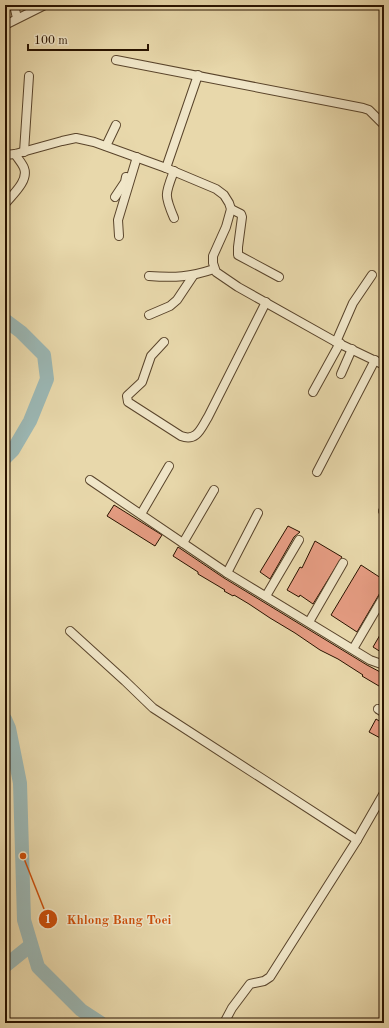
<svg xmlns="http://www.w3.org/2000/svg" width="389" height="1028" viewBox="0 0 389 1028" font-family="'Old Standard TT',serif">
  <rect width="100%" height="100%" fill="#e8d8ab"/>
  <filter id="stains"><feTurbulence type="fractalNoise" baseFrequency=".005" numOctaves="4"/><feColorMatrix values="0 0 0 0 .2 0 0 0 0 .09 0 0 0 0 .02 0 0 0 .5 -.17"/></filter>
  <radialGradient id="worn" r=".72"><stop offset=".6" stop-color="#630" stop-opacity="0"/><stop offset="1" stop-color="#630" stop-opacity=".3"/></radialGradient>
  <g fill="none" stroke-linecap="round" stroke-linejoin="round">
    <g stroke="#9bb7b4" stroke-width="14">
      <path d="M5,320L21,332L44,355L47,379L30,421L13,450L5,458"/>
      <path d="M5,719L9,728L20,783L24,920L38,967L81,1010L101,1023"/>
      <path d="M5,966L31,945"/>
    </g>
  </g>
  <g fill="#e59c82" stroke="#291300">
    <path d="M114,505L162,535L155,546L107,516Z"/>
    <path d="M288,526L300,532L294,537L270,579L260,572Z"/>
    <path d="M315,541L342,557L313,604L300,595L299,597L287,590L300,567L302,568Z"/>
    <path d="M178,547L224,578L367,665L384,674V689L362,676L363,675L338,659L320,650L295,633L270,618L249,604L234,595L233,596L224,591L225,590L198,574V572L173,556Z"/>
    <path d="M361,565L384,580V586L357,632L331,615Z"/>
    <path d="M384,628V654L373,647Z"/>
    <path d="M376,719L384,724V740L369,732Z"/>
  </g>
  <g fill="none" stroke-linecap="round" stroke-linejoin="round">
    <defs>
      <g id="minor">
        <path d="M14,5L17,18"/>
        <path d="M5,25L45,5"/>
        <path d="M116,60L363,108L369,110L384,125"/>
        <path d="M106,146L116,125"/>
        <path d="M24,152L29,76"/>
        <path d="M5,155L15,154L62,141L76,138L94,142L166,168L216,189L224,195L229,203L231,209L226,227L213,256V263L216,272L238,287L336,342L384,365"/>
        <path d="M166,168L198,75"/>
        <path d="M174,171C165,194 164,195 174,218"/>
        <path d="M115,197L125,182L126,177"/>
        <path d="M5,204C12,195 29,181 24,168C22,163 18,159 15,154"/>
        <path d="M231,209L241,214L242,217L238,247V255L279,277"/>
        <path d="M119,236L118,220L137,157"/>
        <path d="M149,276C175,278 190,277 214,269"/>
        <path d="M149,315L170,306L177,300L193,276"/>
        <path d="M164,342L151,356L142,382L127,396L128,402L181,436C197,442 201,428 208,417L266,302"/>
        <path d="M336,342L353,303L372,275"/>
        <path d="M341,374L352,349"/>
        <path d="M313,392L340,343"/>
        <path d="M317,472L375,360"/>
        <path d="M90,480L227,573L370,660L384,665"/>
        <path d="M383,511L384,510"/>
        <path d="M141,514L169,466"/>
        <path d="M183,543L214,490"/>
        <path d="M227,573L258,513"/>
        <path d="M266,596L299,540"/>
        <path d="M309,622L343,563"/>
        <path d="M70,631L125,681L153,708L357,840"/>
        <path d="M353,649L384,596"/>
        <path d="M378,709L384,713"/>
        <path d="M224,1023L232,1008L250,984L264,981L270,977L357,840L384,793"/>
      </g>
    </defs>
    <use href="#minor" stroke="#59442b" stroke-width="10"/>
    <use href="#minor" stroke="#f0e6c8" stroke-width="8"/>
  </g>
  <path fill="none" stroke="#cb4e0a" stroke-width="1.5" d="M23 856L48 919"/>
  <g fill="#cb4e0a" stroke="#f0e6c8" stroke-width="1.5">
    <circle cx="23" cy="856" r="4"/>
    <circle cx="48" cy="919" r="10"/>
  </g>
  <g font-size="12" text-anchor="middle" font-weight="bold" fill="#fff">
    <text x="48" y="923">1</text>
  </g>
  <g font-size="13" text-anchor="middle" font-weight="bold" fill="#cb4e0a" stroke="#f0e6c8" stroke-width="3" stroke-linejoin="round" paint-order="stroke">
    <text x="119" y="924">Khlong Bang Toei</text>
  </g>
  <rect width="389" height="1028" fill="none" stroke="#e8d8ab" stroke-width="20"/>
  <rect x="6" y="6" width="377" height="1016" fill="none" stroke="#291300" stroke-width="2"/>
  <rect x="10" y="10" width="369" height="1008" fill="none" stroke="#291300"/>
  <path d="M28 44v6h120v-6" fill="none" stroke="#291300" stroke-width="2"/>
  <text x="34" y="44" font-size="12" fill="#291300" stroke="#f0e6c8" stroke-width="3" paint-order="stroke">100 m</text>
  <rect width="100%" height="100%" filter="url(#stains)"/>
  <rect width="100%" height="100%" fill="url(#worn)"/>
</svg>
